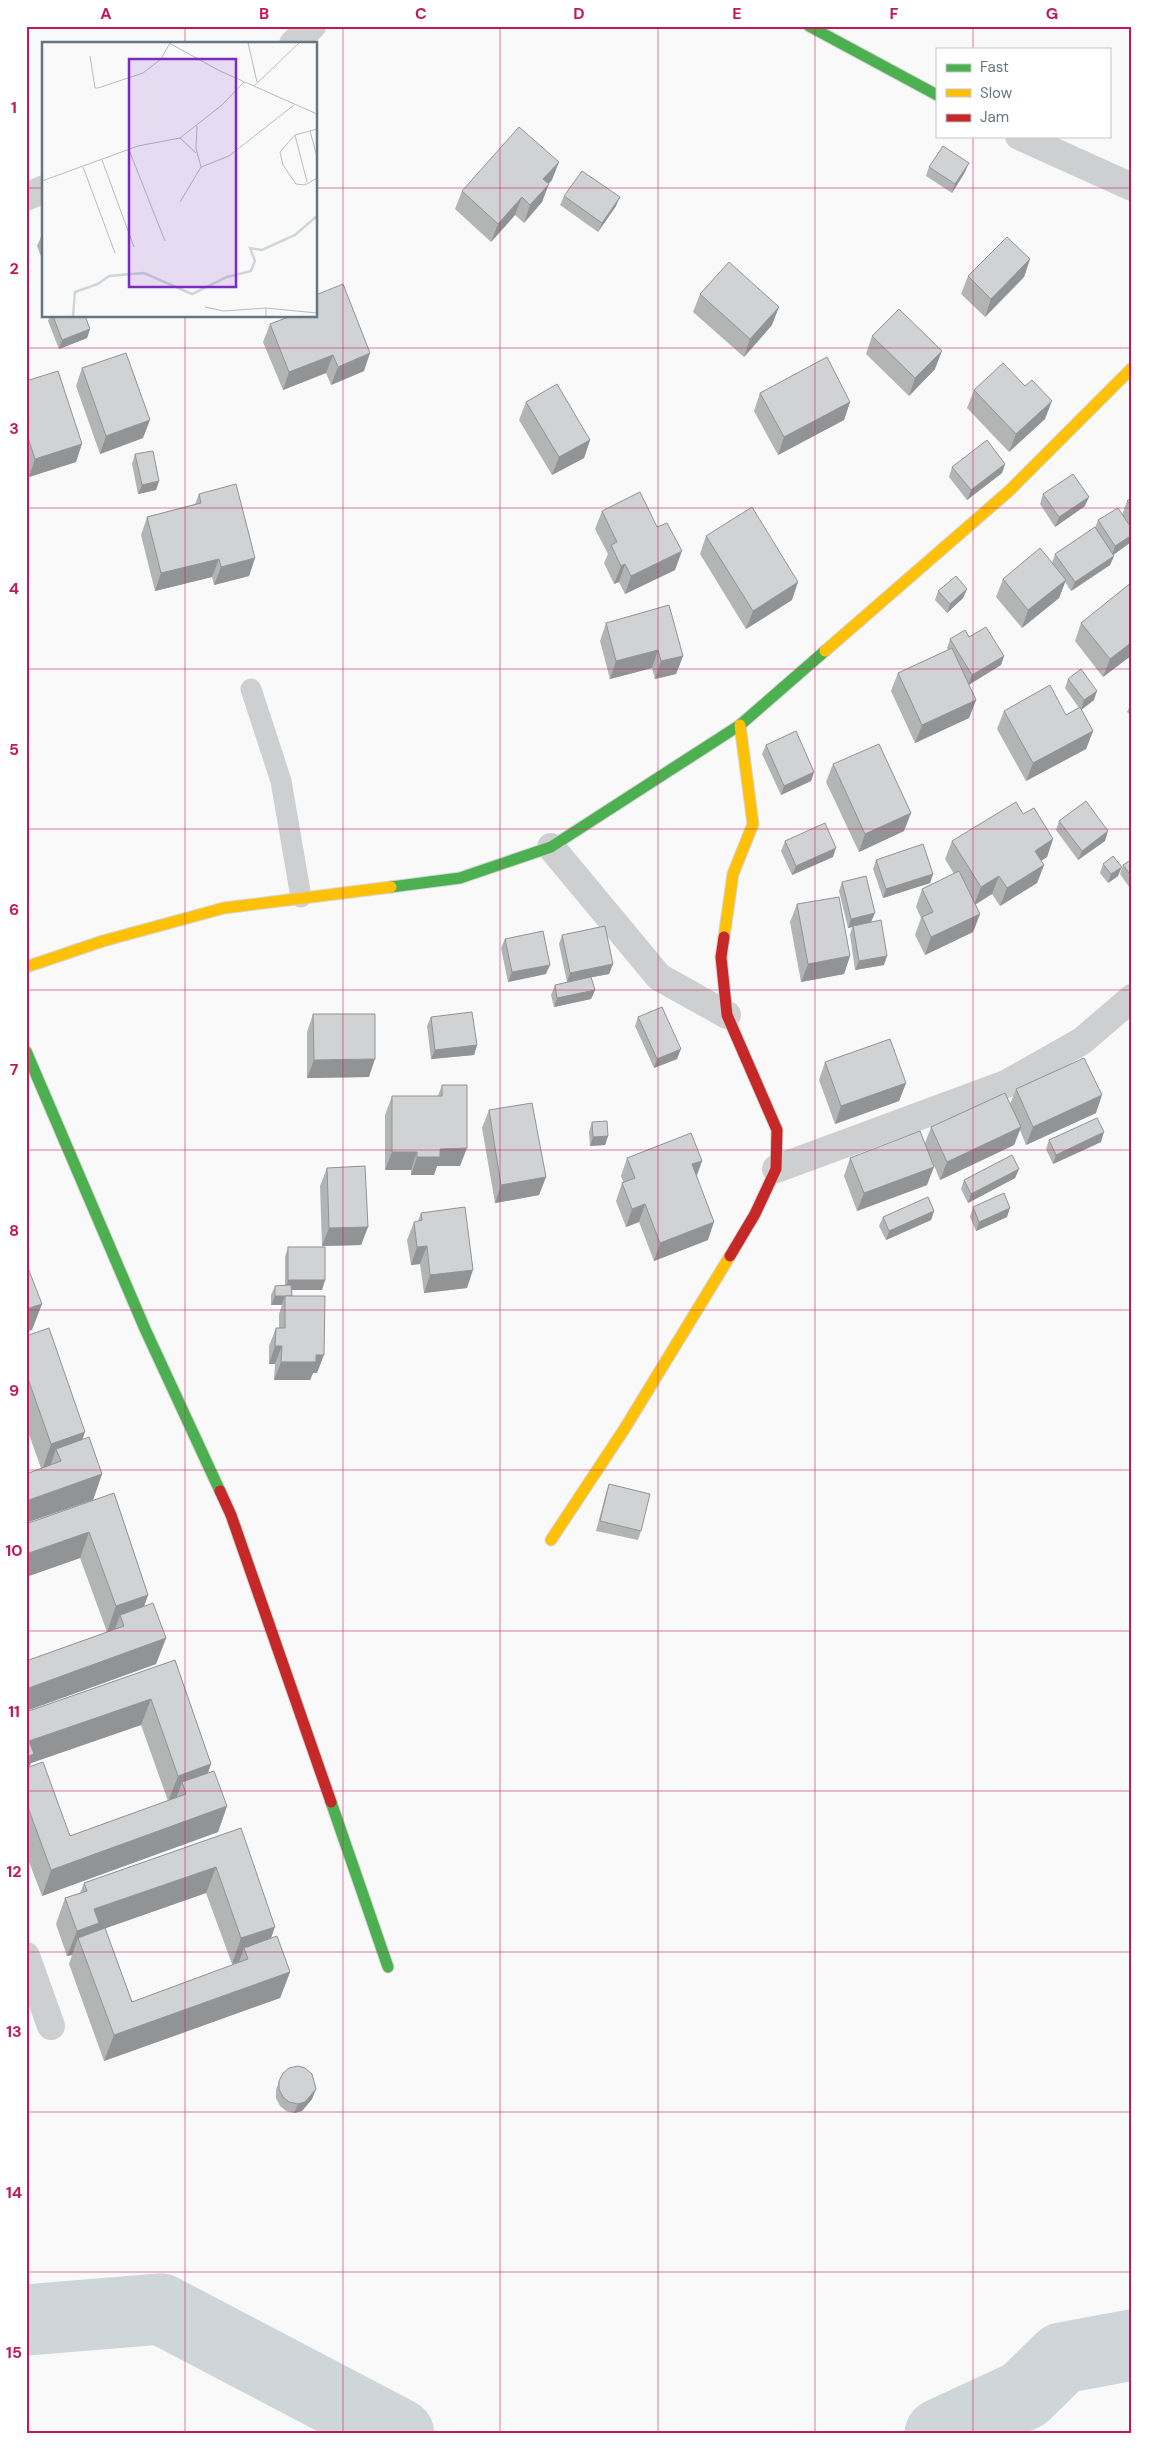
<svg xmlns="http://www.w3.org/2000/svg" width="1158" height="2460" viewBox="0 0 1158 2460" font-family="'DM Sans',sans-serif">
  <rect width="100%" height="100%" fill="#f9f9f9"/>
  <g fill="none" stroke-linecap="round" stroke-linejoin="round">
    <g stroke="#ced6d9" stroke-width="71">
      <path d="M26,2320L161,2309L399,2434"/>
      <path d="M940,2434L1024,2395L1062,2358L1132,2345"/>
    </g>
    <defs>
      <g id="fast">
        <path d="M809,26L937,95"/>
        <path d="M391,887L460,878L551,847L740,725L825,651"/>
        <path d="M26,1051L145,1329L220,1491"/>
        <path d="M331,1802L388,1967"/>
      </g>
      <g id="slow">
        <path d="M825,651L1009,491L1132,368"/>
        <path d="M724,937L733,874L753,824L740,725"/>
        <path d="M26,967L103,941L224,908L391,887"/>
        <path d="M551,1540L625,1428L730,1256"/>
      </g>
      <g id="jam">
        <path d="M724,937L721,957L727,1015L777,1130L776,1169L755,1214L730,1256"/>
        <path d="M220,1491L231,1515L331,1802"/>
      </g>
    </defs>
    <use href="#fast" stroke="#d5d6d7" stroke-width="13"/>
    <use href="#slow" stroke="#d5d6d7" stroke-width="13"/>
    <use href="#jam" stroke="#d5d6d7" stroke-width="13"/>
    <path stroke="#cecfd0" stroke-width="21" d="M251,689L281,781L301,897"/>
    <g stroke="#cecfd0" stroke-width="28">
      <path d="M293,44L312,26"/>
      <path d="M1019,136L1132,187"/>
      <path d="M26,197L44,189"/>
      <path d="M551,847L659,977L727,1015"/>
      <path d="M776,1169L1006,1084L1082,1041L1132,998"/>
      <path d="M26,1956L51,2026"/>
    </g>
    <use href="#fast" stroke="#4caf50" stroke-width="11"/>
    <use href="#slow" stroke="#ffc107" stroke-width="11"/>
    <use href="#jam" stroke="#c62828" stroke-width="11"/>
  </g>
  <g fill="#b3b5b5" fill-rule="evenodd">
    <path d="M929,167L965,172L952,193L926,176Z"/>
    <path d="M552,180L548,184L542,202L524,223L515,215L491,242L455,209L462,191Z"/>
    <path d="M564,196L616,206L598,232L560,205Z"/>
    <path d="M44,236V264L37,246L41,237Z"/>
    <path d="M1030,259L1024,277L985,317L961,294L968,276Z"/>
    <path d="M700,294L772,325L744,357L693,312Z"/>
    <path d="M50,316H85L90,329L87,338L59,349L48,321Z"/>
    <path d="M291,316L364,371L331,385L326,373L283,390L263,342L270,324Z"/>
    <path d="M872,336L935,369L909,396L866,354Z"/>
    <path d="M82,368L143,438L100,454L76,386Z"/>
    <path d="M26,381L76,462L29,477L26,469Z"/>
    <path d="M974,390L1045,419L1009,452L967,408Z"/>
    <path d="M760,393L850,402L844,420L778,455L754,411Z"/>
    <path d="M526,402L590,440L584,458L552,475L519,420Z"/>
    <path d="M135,454L159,481L156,490L138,494L132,464Z"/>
    <path d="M1005,464L1002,473L967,500L949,477L952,467Z"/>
    <path d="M199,494L255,558L249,576L214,585L212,577L155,591L141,535L147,517L195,504Z"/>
    <path d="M1043,494L1085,506L1055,527L1040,504Z"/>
    <path d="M1132,497V541L1131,542L1113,555L1114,556L1110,565L1071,591L1065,582L1059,598L1022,628L996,597L1003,579L1052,563L1055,554L1095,528L1098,520L1122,515L1127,501Z"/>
    <path d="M602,511L675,570L625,594L619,582L614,584L604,563L608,554L595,529Z"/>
    <path d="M706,536L792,600L746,629L700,554Z"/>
    <path d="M1132,582V655L1103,677L1075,641L1081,623Z"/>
    <path d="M967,589L963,598L947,613L935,600L938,591Z"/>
    <path d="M606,623L683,656L676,674L655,679L652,668L610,679L600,641Z"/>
    <path d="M969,637L1004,656L1001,665L969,685L976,700L969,718L915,743L891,691L898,673L948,650L947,648L950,639Z"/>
    <path d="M1068,679L1094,700L1081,710L1093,731L1086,749L1026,781L997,729L1004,711L1066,715L1079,708L1065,688Z"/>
    <path d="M1132,701V716L1127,712Z"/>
    <path d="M766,745L814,772L811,781L781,795L762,754Z"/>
    <path d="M833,764L904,831L859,852L826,782Z"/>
    <path d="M1023,814L1053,839L1047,857L1041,861L1044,865L1037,883L1000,906L992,894L975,905L980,914L973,932L925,955L915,935L921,918L916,907L922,889L954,874L945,859L952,841Z"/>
    <path d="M1059,821L1105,841L1078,860L1056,830Z"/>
    <path d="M785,841L833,857L792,875L781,851Z"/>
    <path d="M1132,859V891L1120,874L1123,865Z"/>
    <path d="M876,860L933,874L930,883L883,898L873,869Z"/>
    <path d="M1103,864L1118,876L1108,883L1100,873Z"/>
    <path d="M842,882L872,922L884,965L855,970L850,935L852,927L848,928L839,891Z"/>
    <path d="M797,904L850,956L844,974L801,982L790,922Z"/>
    <path d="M562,935L613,964L609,974L591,977L595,990L591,999L554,1007L551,995L555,985L581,979L567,982L559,944Z"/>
    <path d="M505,939L546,974L508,982L501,948Z"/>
    <path d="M313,1014L369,1077L307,1078V1032Z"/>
    <path d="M431,1017L477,1045L474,1055L431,1059L427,1026Z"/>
    <path d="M638,1017L677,1059L654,1068L635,1026Z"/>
    <path d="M825,1062L906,1083L899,1101L835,1124L819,1080Z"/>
    <path d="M442,1085L460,1166H437L434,1175H411V1170H385V1115L392,1096H438Z"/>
    <path d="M1016,1089L1096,1113L1026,1145L1020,1130L1014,1145L940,1180L933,1163L927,1185L857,1211L844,1176L850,1158L925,1143L931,1127L1010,1104Z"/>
    <path d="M489,1110L546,1177L539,1195L495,1203L482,1128Z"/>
    <path d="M592,1122L608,1136L605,1145L590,1146L589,1132Z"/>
    <path d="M1049,1140L1101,1142L1053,1164L1046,1149Z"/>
    <path d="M627,1158L702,1161L697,1176L708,1240L654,1261L639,1222L626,1227L616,1201L622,1183H624L621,1176Z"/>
    <path d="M327,1168L368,1227L361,1245L322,1246L320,1186Z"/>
    <path d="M1019,1169L1015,1178L968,1203L961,1189L964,1180Z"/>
    <path d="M973,1207L1007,1217L976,1231L970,1217Z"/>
    <path d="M934,1211L931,1220L886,1240L879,1226L883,1217Z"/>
    <path d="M421,1213L467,1288L424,1293L420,1264L411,1265L407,1240L414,1222L418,1221Z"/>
    <path d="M288,1247L325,1280L322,1290H292V1296L317,1373H313L310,1380H274L275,1364H269V1346L276,1328H279V1314L282,1305H271V1295L275,1286L285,1285V1257Z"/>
    <path d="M26,1336L82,1440L102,1474L93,1500L41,1468L26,1426Z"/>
    <path d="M609,1484L641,1531L638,1540L596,1531L606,1493Z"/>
    <path d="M114,1493L148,1595L144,1606L166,1638L156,1664L26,1711V1661L114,1630L115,1629L107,1632L80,1558L26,1577Z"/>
    <path d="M175,1660L211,1764L208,1773L227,1806L218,1832L42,1896L26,1854V1712ZM141,1725L168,1801L70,1836L29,1767L31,1763Z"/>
    <path d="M241,1828L271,1938L290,1972L280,1998L104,2061L69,1964L72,1955L67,1956L56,1924L65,1898L80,1893L84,1883ZM206,1893L232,1964L239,1962L238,1963L132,2002L105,1928Z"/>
    <path d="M279,2081L316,2089L312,2099L302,2111L294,2113L286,2111L280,2106L276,2098V2090Z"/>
  </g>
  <g fill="#929394">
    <path d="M559,162L552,180L537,197L543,179Z"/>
    <path d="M969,163L965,172L952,193L955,184Z"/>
    <path d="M549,184L542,202L524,223L530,205Z"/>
    <path d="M522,197L515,215L491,242L498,224Z"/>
    <path d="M620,197L616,206L598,232L602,223Z"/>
    <path d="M1030,259L1024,277L985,317L991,299Z"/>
    <path d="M779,307L772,325L744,357L750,339Z"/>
    <path d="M90,329L87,338L59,349L62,340Z"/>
    <path d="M942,351L935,369L909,396L915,378Z"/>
    <path d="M370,353L364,371L331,385L338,367Z"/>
    <path d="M333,355L326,373L283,390L289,372Z"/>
    <path d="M1052,401L1045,419L1009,452L1016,434Z"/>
    <path d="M850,402L844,420L778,455L784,437Z"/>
    <path d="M150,420L143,438L100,454L106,436Z"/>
    <path d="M590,440L584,458L552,475L559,457Z"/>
    <path d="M82,444L76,462L29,477L35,459Z"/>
    <path d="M1005,464L1002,473L967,500L971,490Z"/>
    <path d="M159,481L156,490L138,494L142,485Z"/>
    <path d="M1089,497L1085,506L1055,527L1059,517Z"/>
    <path d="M1132,535L1131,542L1112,556L1115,546Z"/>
    <path d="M682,551L675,570L625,594L631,576Z"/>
    <path d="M1114,556L1110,565L1071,591L1075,582Z"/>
    <path d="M255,558L249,576L214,585L221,567Z"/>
    <path d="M219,559L212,577L155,591L161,573Z"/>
    <path d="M625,564L619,582L614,584L621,566Z"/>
    <path d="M1066,580L1059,598L1022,628L1028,610Z"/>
    <path d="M798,582L792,600L746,629L753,611Z"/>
    <path d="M967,589L963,598L947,613L950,604Z"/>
    <path d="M1132,642V655L1103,677L1110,659Z"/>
    <path d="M658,650L652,668L610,679L616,661Z"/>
    <path d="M683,656L676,674L655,679L661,661Z"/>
    <path d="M1004,656L1001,665L968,685L972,675Z"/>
    <path d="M1097,691L1094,700L1081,710L1084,700Z"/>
    <path d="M976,700L969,718L915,743L922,725Z"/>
    <path d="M1093,731L1086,749L1026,781L1033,763Z"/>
    <path d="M814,772L811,781L781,795L784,786Z"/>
    <path d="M911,813L904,831L859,852L865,834Z"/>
    <path d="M1108,831L1105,841L1078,860L1082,851Z"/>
    <path d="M1053,839L1047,857L1028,869L1035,851Z"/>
    <path d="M836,848L833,857L792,875L796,866Z"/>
    <path d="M1044,865L1037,883L1000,906L1007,888Z"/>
    <path d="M1122,867L1118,876L1108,883L1111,874Z"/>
    <path d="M933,874L930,883L883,898L886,889Z"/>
    <path d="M999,876L992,894L974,905L981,887Z"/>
    <path d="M875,913L871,922L853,926L852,927L848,928L851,919Z"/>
    <path d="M980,914L973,932L925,955L931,937Z"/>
    <path d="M850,956L844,974L801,982L808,964Z"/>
    <path d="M887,956L884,965L855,970L859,961Z"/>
    <path d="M613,964L609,974L567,982L570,973Z"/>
    <path d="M550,965L546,974L508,982L512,972Z"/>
    <path d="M595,990L591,999L554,1007L557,998Z"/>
    <path d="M477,1045L474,1055L431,1059L435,1050Z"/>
    <path d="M681,1049L677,1059L654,1068L657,1059Z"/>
    <path d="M375,1059L369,1077L307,1078L314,1060Z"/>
    <path d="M906,1083L899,1101L835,1124L841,1106Z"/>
    <path d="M1102,1095L1096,1113L1026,1145L1033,1127Z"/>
    <path d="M1021,1127L1014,1145L940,1180L947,1162Z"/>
    <path d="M1104,1132L1101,1142L1053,1164L1056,1155Z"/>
    <path d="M608,1136L605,1145L590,1146L593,1137Z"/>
    <path d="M467,1148L460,1166H437L434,1175H411L417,1157L440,1149Z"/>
    <path d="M392,1152H417L411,1170H385Z"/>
    <path d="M702,1161L695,1179L692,1164Z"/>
    <path d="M934,1167L927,1185L857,1211L864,1193Z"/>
    <path d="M1019,1169L1015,1178L968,1203L971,1194Z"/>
    <path d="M546,1177L539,1195L495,1203L501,1185Z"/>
    <path d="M645,1204L639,1222L626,1227L632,1209Z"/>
    <path d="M1010,1208L1007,1217L976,1231L979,1222Z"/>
    <path d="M934,1211L931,1220L886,1240L889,1231Z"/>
    <path d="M714,1222L708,1240L654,1261L660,1243Z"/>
    <path d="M368,1227L361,1245L322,1246L329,1228Z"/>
    <path d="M427,1246L420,1264L411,1265L417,1247Z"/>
    <path d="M473,1270L467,1288L424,1293L430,1275Z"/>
    <path d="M288,1280H325L322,1290H285Z"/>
    <path d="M275,1296H285L282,1305H271Z"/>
    <path d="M42,1304L32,1330L26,1332V1309Z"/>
    <path d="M275,1346H282L275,1364H269Z"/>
    <path d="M316,1355H324L317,1373H313L310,1380H274L281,1362Z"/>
    <path d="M85,1432L76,1458L61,1461L56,1449L50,1467L42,1470L51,1444Z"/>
    <path d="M102,1474L93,1500L26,1523V1501Z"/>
    <path d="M89,1532L80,1558L26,1577V1554Z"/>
    <path d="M148,1595L139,1621L120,1615L115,1629L107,1632L116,1606Z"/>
    <path d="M166,1638L156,1664L26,1711V1689Z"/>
    <path d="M151,1699L141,1725L31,1763L26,1775V1749L29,1741Z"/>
    <path d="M211,1764L202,1790L186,1794L182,1782L176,1799L168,1802L178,1776Z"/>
    <path d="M227,1806L218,1832L42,1896L51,1870Z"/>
    <path d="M216,1867L206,1893L78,1938L72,1955L67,1956L77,1931L94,1909Z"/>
    <path d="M275,1927L266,1952L244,1948L239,1962L232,1964L241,1938Z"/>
    <path d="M290,1972L280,1998L104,2061L114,2035Z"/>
    <path d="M316,2089L312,2099L302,2111L294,2113L298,2104Z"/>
  </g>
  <g fill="#d0d2d3" stroke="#929394">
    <path d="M519,127L559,162L543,179L549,184L530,205L522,197L498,224L462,191Z"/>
    <path d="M943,146L969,163L955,184L929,167Z"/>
    <path d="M582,171L620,197L602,223L564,196Z"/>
    <path d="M44,236V246L41,237Z"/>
    <path d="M1007,237L1030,259L991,299L968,276Z"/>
    <path d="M729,262L779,307L750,339L700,294Z"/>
    <path d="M343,284L370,353L338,367L333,355L289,372L270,324L291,316H316V295Z"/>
    <path d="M899,309L942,351L915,378L872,336Z"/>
    <path d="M53,316H85L90,329L62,340Z"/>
    <path d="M126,353L150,420L106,436L82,368Z"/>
    <path d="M827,357L850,402L784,437L760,393Z"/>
    <path d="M1003,363L1025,386L1032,380L1052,401L1016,434L974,390Z"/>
    <path d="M58,371L82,444L35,459L26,432V381Z"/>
    <path d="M557,384L590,440L559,457L526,402Z"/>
    <path d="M987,440L1005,464L971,490L952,467Z"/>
    <path d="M153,451L159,481L142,485L135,454Z"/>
    <path d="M1073,474L1089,497L1059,517L1043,494Z"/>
    <path d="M236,484L255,558L221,567L219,559L161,573L147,517L201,503L199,494Z"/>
    <path d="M640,492L657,527L667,523L682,551L631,576L625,564L621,566L611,545L617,542L602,511Z"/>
    <path d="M1132,497V506L1127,501Z"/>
    <path d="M752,507L798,582L753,611L706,536Z"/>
    <path d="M1118,508L1132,529V535L1115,546L1098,520Z"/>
    <path d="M1095,527L1114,556L1075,582L1055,554Z"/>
    <path d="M1040,548L1066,580L1028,610L1003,579Z"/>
    <path d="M956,576L967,589L950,604L938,591Z"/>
    <path d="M1132,582V642L1110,659L1081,623Z"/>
    <path d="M669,605L683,656L661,661L658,650L616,661L606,623Z"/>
    <path d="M986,627L1004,656L972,675L950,639L965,630L969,637Z"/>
    <path d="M952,648L976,700L922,725L898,673Z"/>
    <path d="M1081,669L1097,691L1084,700L1068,679Z"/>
    <path d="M1050,685L1066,715L1080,707L1093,731L1033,763L1004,711Z"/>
    <path d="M796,731L814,772L784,786L766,745Z"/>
    <path d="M879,744L911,813L865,834L833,764Z"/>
    <path d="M1086,801L1108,831L1082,851L1059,821Z"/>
    <path d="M1016,802L1023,814L1034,808L1053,839L1035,851L1044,865L1007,888L999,876L981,887L952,841Z"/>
    <path d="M825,823L836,848L796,866L785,841Z"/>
    <path d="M923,844L933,874L886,889L876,860Z"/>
    <path d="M1113,856L1122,867L1111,874L1103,864Z"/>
    <path d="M1132,859V877L1123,865Z"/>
    <path d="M959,871L980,914L931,937L922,917L933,912L922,889Z"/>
    <path d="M866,876L875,913L851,919L842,882Z"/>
    <path d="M839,897L850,956L808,964L797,904Z"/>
    <path d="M881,920L887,956L859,961L853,926Z"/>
    <path d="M605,926L613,964L570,973L562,935Z"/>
    <path d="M543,931L550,965L512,972L505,939Z"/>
    <path d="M591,977L595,990L557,998L555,985Z"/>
    <path d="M662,1007L681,1049L657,1059L638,1017Z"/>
    <path d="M472,1012L477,1045L435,1050L431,1017Z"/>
    <path d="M313,1014H375V1059L314,1060Z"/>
    <path d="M890,1039L906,1083L841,1106L825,1062Z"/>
    <path d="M1084,1058L1102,1095L1033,1127L1016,1089Z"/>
    <path d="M442,1085H467V1148L440,1149V1157H417V1152H392V1096H442Z"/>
    <path d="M1005,1093L1021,1127L947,1162L931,1127Z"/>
    <path d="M532,1103L546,1177L501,1185L489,1110Z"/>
    <path d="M1097,1118L1104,1132L1056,1155L1049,1140Z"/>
    <path d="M607,1121L608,1136L593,1137L592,1122Z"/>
    <path d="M920,1131L934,1167L864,1193L850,1158Z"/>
    <path d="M691,1133L702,1161L692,1164L714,1222L660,1243L645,1204L632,1209L622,1183L635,1178L627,1158Z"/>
    <path d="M1012,1155L1019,1169L971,1194L964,1180Z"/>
    <path d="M365,1166L368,1227L329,1228L327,1168Z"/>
    <path d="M1004,1193L1010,1208L979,1222L973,1207Z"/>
    <path d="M928,1197L934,1211L889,1231L883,1217Z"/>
    <path d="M465,1207L473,1270L430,1275L427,1246L417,1247L414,1222L422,1220L421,1213Z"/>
    <rect x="288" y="1247" width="37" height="33"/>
    <path d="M26,1268H28L42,1304L26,1309Z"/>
    <path d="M291,1285L292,1296H275V1286Z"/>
    <path d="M285,1296H325L324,1355H316V1362H281L282,1346H275L276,1328H285Z"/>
    <path d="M49,1328L85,1432L51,1444L26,1373V1336Z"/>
    <path d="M89,1437L102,1474L26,1501V1474L61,1461L56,1449Z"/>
    <path d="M609,1484L650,1494L641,1531L600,1521Z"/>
    <path d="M114,1493L148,1595L116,1606L89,1532L26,1554V1524Z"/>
    <path d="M153,1603L166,1638L26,1689V1661L124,1626L120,1615Z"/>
    <path d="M175,1660L211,1764L178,1776L151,1699L29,1741L34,1754L26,1757V1712Z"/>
    <path d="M43,1762L70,1836L186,1794L182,1782L214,1771L227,1806L51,1870L26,1802V1768Z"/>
    <path d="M241,1828L275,1927L241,1938L216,1867L94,1909L99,1923L77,1931L65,1898L87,1891L84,1883Z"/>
    <path d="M105,1928L132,2002L248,1959L244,1948L277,1936L290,1972L114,2035L78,1938Z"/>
    <path d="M298,2066L305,2068L312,2074L316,2089L305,2102L298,2104L289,2102L283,2097L279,2089V2081L283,2073L289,2068Z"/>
  </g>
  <path fill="none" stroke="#c2185b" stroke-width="1" stroke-opacity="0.55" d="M185,26V44M343,26V2434M500,26V2434M658,26V2434M815,26V2434M973,26V49M973,136V2434M26,188H44M316,188H1132M185,316V2434M26,348H1132M26,508H1132M26,669H1132M26,829H1132M26,990H1132M26,1150H1132M26,1310H1132M26,1470H1132M26,1631H1132M26,1791H1132M26,1952H1132M26,2112H1132M26,2272H1132"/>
  <g transform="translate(42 42)">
    <rect width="275" height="275" fill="#f9f9f9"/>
    <path fill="none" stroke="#ced6d9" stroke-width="2.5" d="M31,274L33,250L56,242L67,234L102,231L150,252L185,235L209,229L213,219L208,206L220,208L253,193L275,174"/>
    <path fill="none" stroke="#b5bdc3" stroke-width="1" d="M127,1L178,29L275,72M206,1L215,40M48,14L53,46H56L101,31L119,17L128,1M212,44L257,1M275,87L253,93L238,110L241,123L254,142L263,143L275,136M268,89L275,115M253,93L265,140M138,96L154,111M87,108L123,199M60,118L92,205M41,125L73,211M159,125L187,114L252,63M0,139L96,104L138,96L180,63L202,40M138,160L159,125L154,106L155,84M163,265L182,269L224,266M224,274V266L275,271"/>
    <path fill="#7b2cbf" fill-opacity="0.15" stroke="#7b2cbf" stroke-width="2.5" d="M87,17H194V245H87Z"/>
    <rect width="275" height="275" fill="none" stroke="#657683" stroke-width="2.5"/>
  </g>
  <rect width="1158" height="2460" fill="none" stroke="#ffffff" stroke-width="55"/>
  <rect x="936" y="48" width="175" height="90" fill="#ffffff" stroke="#c1c8cd"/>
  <rect x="946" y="64" width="25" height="8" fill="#4caf50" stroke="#c1c8cd"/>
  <text x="980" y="72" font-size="15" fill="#657683">Fast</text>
  <rect x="946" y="89" width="25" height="8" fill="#ffc107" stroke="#c1c8cd"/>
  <text x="980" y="98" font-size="15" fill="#657683">Slow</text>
  <rect x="946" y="114" width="25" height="8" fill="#c62828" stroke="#c1c8cd"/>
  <text x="980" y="122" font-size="15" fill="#657683">Jam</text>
  <rect x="28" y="28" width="1102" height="2404" fill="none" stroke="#c2185b" stroke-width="2"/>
  <g font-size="16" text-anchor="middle" font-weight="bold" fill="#c2185b">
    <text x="106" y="19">A</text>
    <text x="264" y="19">B</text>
    <text x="421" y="19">C</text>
    <text x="579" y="19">D</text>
    <text x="737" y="19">E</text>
    <text x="894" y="19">F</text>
    <text x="1052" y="19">G</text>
    <text x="14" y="113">1</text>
    <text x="14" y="274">2</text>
    <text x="14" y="434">3</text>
    <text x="14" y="594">4</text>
    <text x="14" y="755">5</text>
    <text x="14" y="915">6</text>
    <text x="14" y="1075">7</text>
    <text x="14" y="1236">8</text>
    <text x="14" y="1396">9</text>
    <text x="14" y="1556">10</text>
    <text x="14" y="1717">11</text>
    <text x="14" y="1877">12</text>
    <text x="14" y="2037">13</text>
    <text x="14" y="2198">14</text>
    <text x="14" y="2358">15</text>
  </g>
</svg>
